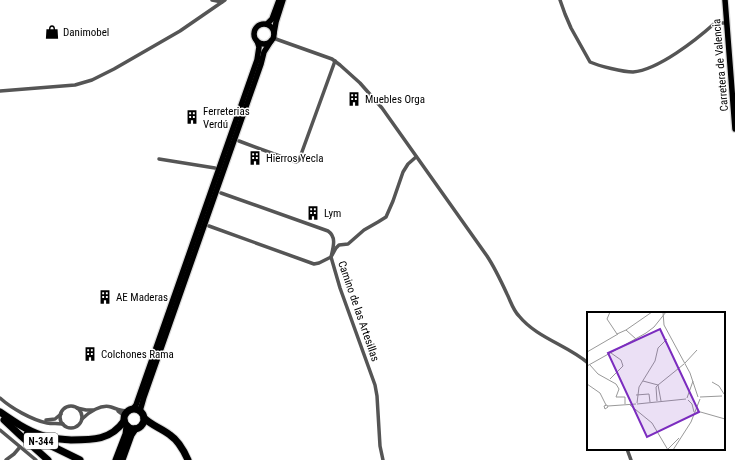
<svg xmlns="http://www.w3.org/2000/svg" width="735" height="460" viewBox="0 0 735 460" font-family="'Roboto Condensed',sans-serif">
  <rect width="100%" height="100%" fill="#fff"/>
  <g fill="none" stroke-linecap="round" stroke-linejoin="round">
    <defs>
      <g id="primary">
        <path d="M725,0L735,129"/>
        <path d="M267,24L272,19L279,0"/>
        <circle cx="264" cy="34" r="10"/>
        <path d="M274,33L276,22L283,0"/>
        <path d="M133,409L136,405L257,60L259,47L257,41"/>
        <path d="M140,411L144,397L261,64L264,52L271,41"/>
      </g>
      <g id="highway">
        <circle cx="134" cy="419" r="10"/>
        <path d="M0,412C13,421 26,430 41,435C51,439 61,439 71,440C93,440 111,440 124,421"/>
        <path d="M144,418C151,425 161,428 170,435C179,441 184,451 188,460"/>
        <path d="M4,420L21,436L48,460"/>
        <path d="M27,434L80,460"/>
        <path d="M116,460L126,434L127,426"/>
        <path d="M122,460L131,435L135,429"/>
      </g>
    </defs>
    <use href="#primary" stroke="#dbdbdb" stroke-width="8"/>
    <use href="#highway" stroke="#dbdbdb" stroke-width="9"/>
    <g stroke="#555" stroke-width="3.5">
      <path d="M212,0L222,2"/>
      <path d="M560,0L565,14L571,28L590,62C599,66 623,72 633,72C658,70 696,40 715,23H726"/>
      <path d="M273,38L332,59L340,65L360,83L382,108L487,256C495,268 501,281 507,294C511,302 513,310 519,316C537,338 567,345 588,363"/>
      <path d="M0,91L75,85L92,80L114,69L180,31L225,0"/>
      <path d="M239,141L296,162L299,160L335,61"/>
      <path d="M159,159L215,168"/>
      <path d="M209,226L314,264L319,263L331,257C333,248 337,237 328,231L221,193"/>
      <path d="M0,398C11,408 32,420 47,423C52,424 58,423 63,424"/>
      <circle cx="71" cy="417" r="11"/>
      <path d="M77,408L86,410H93"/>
      <path d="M118,411L122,414L124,417"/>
      <path d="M82,419C89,412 101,404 111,407C117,409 121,411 127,411"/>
      <path d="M46,420L55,419L61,414"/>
      <path d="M0,430L36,460"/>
      <path d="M627,449L631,460"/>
      <path d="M6,460L14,454L20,447"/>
      <path d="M383,460L380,446L377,396L375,385L340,288L331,257L336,248L339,245L348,244L364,230L378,222L386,217L393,201L403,172L408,164L416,157"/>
    </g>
    <use href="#primary" stroke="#000" stroke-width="5.5"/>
    <use href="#highway" stroke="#000" stroke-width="7"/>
  </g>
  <defs>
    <symbol id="shop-bare" viewBox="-9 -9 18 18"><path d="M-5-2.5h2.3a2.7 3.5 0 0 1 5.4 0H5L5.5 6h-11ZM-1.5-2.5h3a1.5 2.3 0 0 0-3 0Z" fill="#000" stroke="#fff" stroke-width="2.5" paint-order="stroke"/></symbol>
    <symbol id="building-bare" viewBox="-9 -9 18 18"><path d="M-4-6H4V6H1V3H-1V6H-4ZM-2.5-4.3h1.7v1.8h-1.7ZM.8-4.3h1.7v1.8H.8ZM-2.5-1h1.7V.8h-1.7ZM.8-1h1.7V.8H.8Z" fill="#000" stroke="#fff" stroke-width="2.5" paint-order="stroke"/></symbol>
  </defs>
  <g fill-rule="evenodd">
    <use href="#shop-bare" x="42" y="22" width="20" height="20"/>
    <use href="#building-bare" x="344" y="89" width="20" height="20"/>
    <use href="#building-bare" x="182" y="107" width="20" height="20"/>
    <use href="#building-bare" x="245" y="148" width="20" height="20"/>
    <use href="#building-bare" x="303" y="203" width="20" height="20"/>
    <use href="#building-bare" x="95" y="287" width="20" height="20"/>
    <use href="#building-bare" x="80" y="344" width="20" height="20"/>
  </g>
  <g text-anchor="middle" stroke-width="3" stroke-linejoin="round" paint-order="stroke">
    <rect fill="#fff" stroke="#4c4c4c" stroke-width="1" x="24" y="433" width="34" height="16" rx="3"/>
    <g font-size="10" font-weight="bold" fill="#000">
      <text x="41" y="445">N-344</text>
    </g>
    <g font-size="11" fill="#000" stroke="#fff" text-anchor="start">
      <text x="63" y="36">Danimobel</text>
      <text x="365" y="103">Muebles Orga</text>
      <text x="203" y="115">Ferreterias<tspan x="203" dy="13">Verdú</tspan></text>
      <text x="266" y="162">Hierros Yecla</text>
      <text x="324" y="217">Lym</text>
      <text x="116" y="301">AE Maderas</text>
      <text x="101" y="358">Colchones Rama</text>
    </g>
    <g font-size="11" fill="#000" stroke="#fff">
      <text transform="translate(720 65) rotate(-95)" y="4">Carretera de Valencia</text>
      <text transform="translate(359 311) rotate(71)" y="4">Camino de las Artesillas</text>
    </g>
  </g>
  <g transform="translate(587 312)">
    <rect width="138" height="138" fill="#fff"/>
    <path fill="none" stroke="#999" stroke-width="1" d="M23,0L20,7L30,22L39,18L49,27M76,0L77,13L103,61L111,85M39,18L65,0M59,21L67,15L79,0M0,40L31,22M98,51L110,38M3,53L11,62L29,72L32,77L29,85H38V92M0,54L59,21M23,67L36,54L34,48L24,41M56,69L71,73L97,52M125,70L132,74L137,82M0,72L13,81L19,93M71,73L74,89M49,83L62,82L63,90M113,85L135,84M100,86L106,69M101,88L105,92L107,100M70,89L69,75L71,73M50,91L52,75L68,49L71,36L80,27M50,92L99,87M20,93L21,95L18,97L17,94ZM43,93L65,111L81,138M21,94L49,92M110,99L138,107M81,137L92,126M86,138L104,110L113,87"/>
    <path fill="#7b2cbf" fill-opacity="0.15" stroke="#7b2cbf" stroke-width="2" d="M73,17L112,100L60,125L21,41Z"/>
    <rect width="138" height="138" fill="none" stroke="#000" stroke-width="2"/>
  </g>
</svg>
